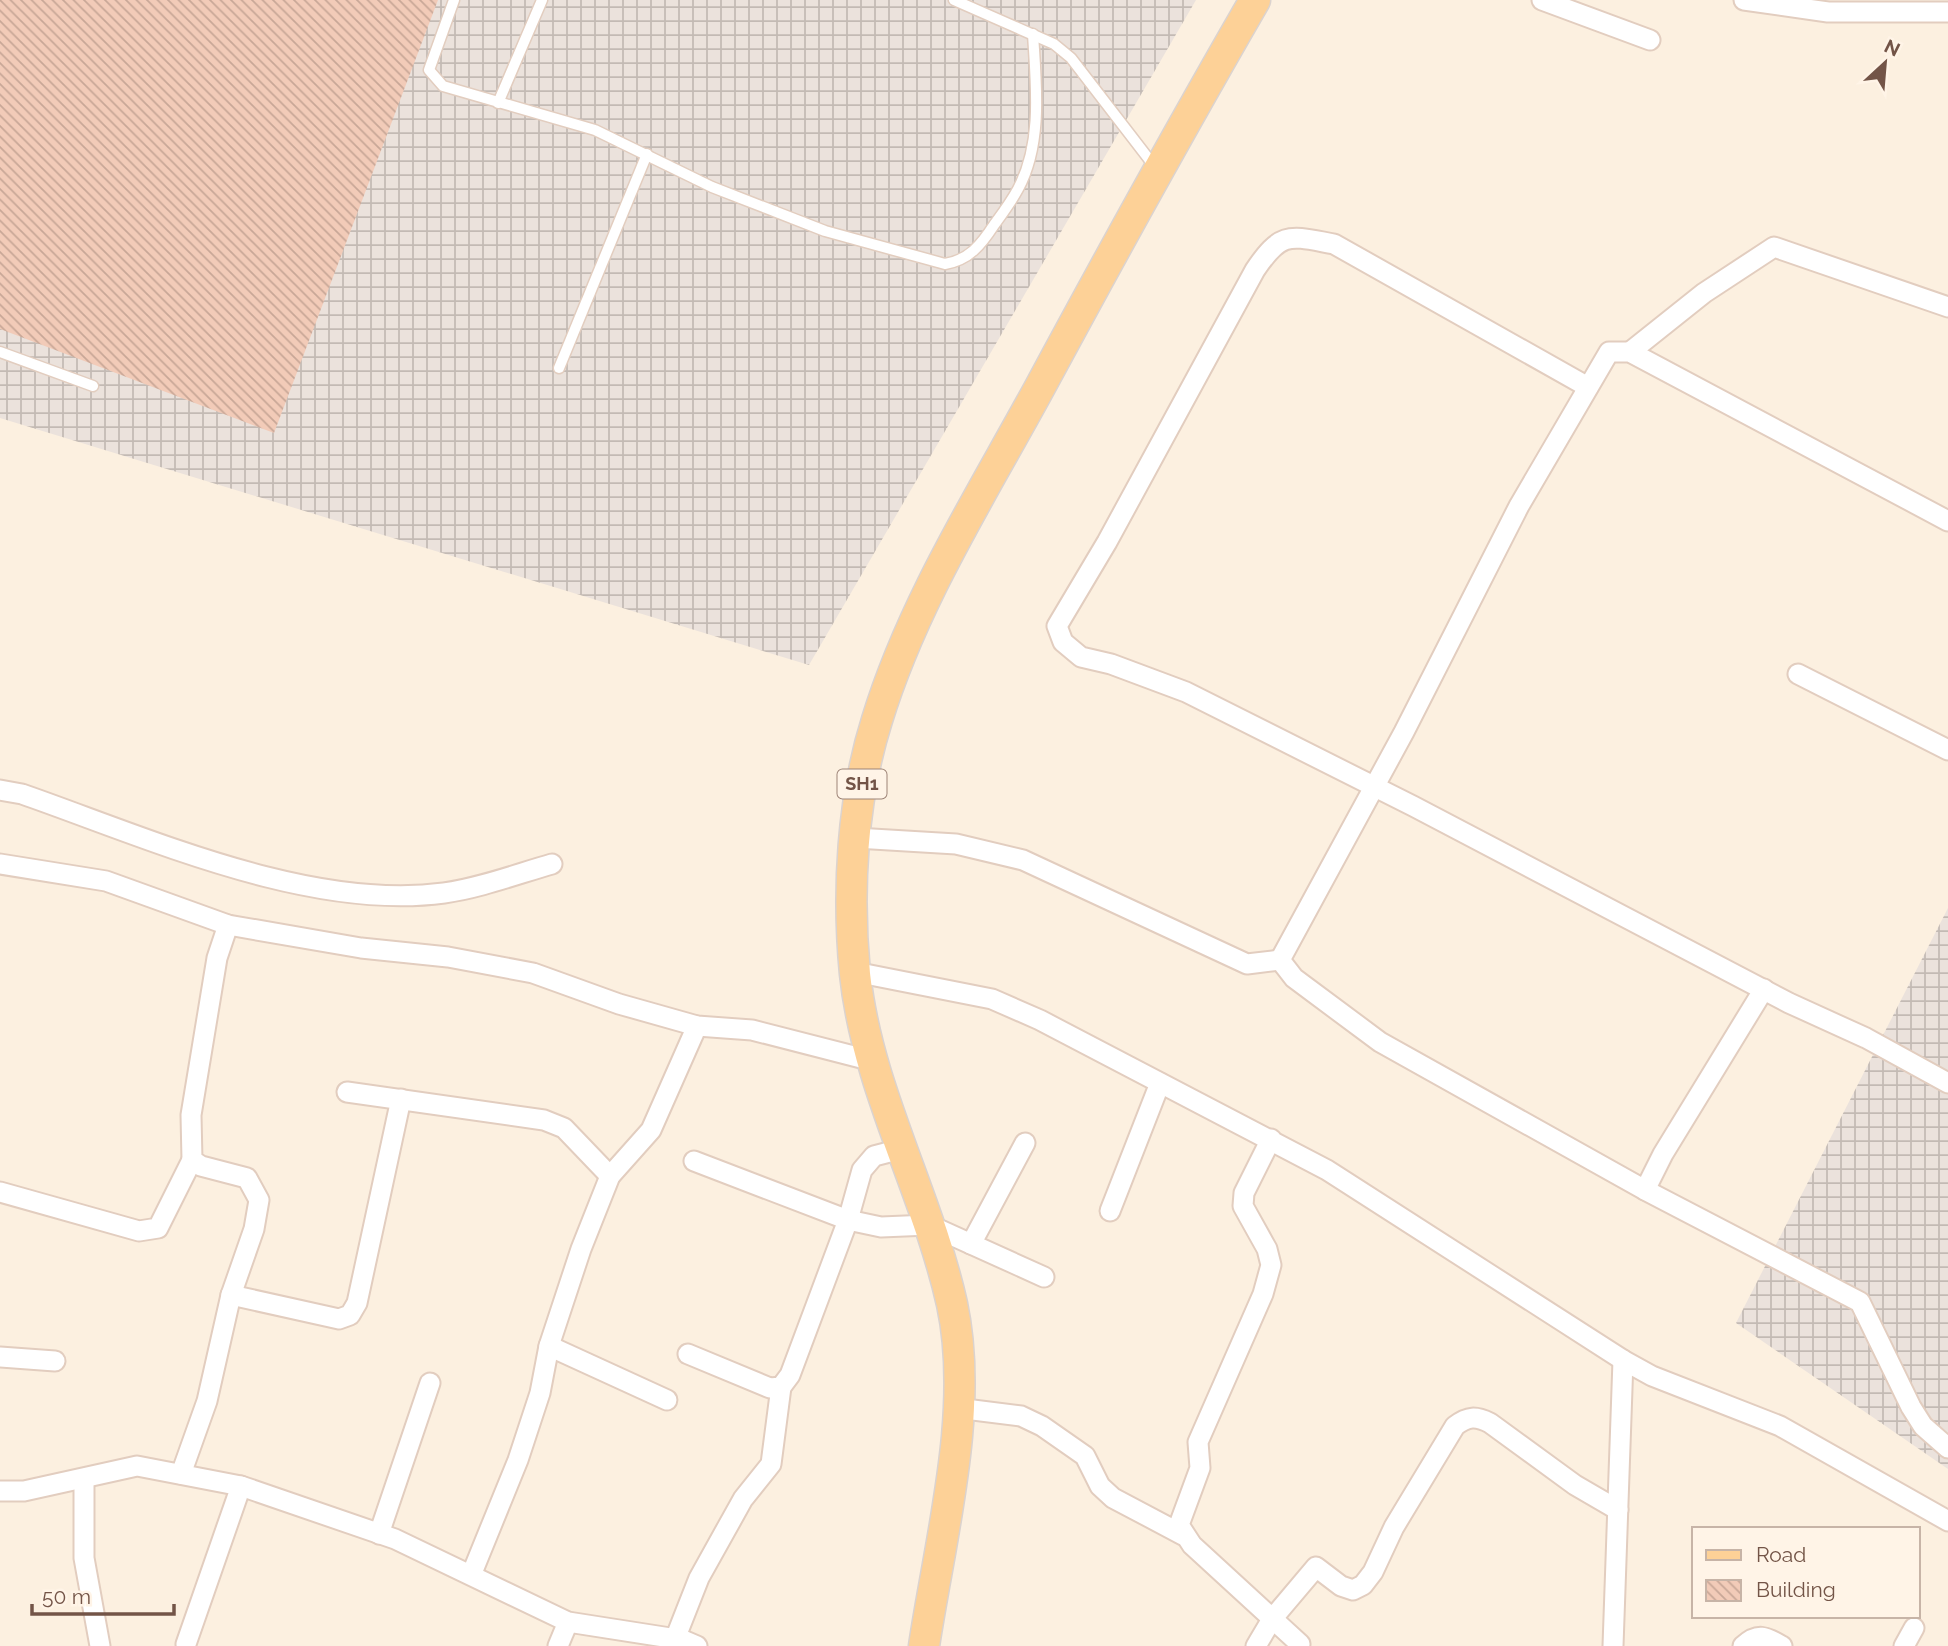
<svg xmlns="http://www.w3.org/2000/svg" width="1948" height="1646" viewBox="0 0 1948 1646" font-family="Raleway,sans-serif">
  <defs>
    <pattern id="industrial-grid" width="8" height="8" patternUnits="userSpaceOnUse" patternTransform="scale(1.75)"><rect width="8" height="8" fill="#ebe2dc"/><path d="M0 4h8M4 0v8" fill="none" stroke="#c3bab4"/></pattern>
    <pattern id="building-back-hatch" width="6" height="6" patternUnits="userSpaceOnUse" patternTransform="scale(1.75)"><rect width="6" height="6" fill="#f2cbb8"/><path d="M-1 5l2 2M0 0l6 6M5-1l2 2" fill="none" stroke="#c8a797"/></pattern>
  </defs>
  <rect width="100%" height="100%" fill="#fcf0e0"/>
  <g fill="url(#industrial-grid)">
    <path d="M0,0H1196L809,665L0,418Z"/>
    <path d="M1948,908V1469L1736,1323Z"/>
  </g>
  <path fill="url(#building-back-hatch)" d="M0,0H438L274,433L0,329Z"/>
  <g fill="none" stroke-linecap="round" stroke-linejoin="round">
    <defs>
      <g id="service">
        <path d="M454,0L429,70L443,86L595,130L712,187L825,231L945,264C969,260 981,245 994,225C1002,214 1011,202 1018,189C1043,143 1036,84 1033,34"/>
        <path d="M954,0L1054,44L1071,58L1155,167"/>
        <path d="M498,103L542,0"/>
        <path d="M0,352L93,386"/>
        <path d="M559,368L647,154"/>
      </g>
      <g id="minor">
        <path d="M1542,0L1650,40"/>
        <path d="M1744,0L1828,12H1948"/>
        <path d="M1630,352L1704,293L1774,247L1948,307"/>
        <path d="M1588,387L1334,244C1290,236 1282,230 1255,270L1107,542L1057,626L1063,642L1081,657L1111,664L1186,692L1413,806L1789,1003L1866,1038L1948,1083"/>
        <path d="M1948,521L1630,352H1609L1519,506L1404,732L1280,960L1294,978L1380,1042L1645,1190L1860,1302L1911,1407L1923,1426L1948,1448"/>
        <path d="M1798,674L1948,750"/>
        <path d="M0,790L22,794C148,838 309,911 444,893C480,888 517,874 552,864"/>
        <path d="M856,838L956,844L1023,860L1247,964L1280,960"/>
        <path d="M0,864L106,881L228,925L361,948L448,957L533,973L619,1004L697,1026L752,1030L873,1061"/>
        <path d="M855,972L992,999L1040,1020L1327,1170L1623,1360L1652,1376L1780,1426L1948,1521"/>
        <path d="M347,1092L544,1120L564,1128L610,1176"/>
        <path d="M1271,1139L1244,1193L1243,1206L1267,1249L1271,1265L1263,1294L1198,1442L1200,1468L1179,1525L1192,1545L1300,1644"/>
        <path d="M694,1161L848,1220L881,1227L929,1225L1044,1277"/>
        <path d="M1645,1190L1663,1154L1764,989"/>
        <path d="M0,1192L139,1231L158,1228L192,1160"/>
        <path d="M1110,1211L1160,1083"/>
        <path d="M971,1244L1025,1143"/>
        <path d="M231,1295L339,1319L350,1315L357,1303L401,1099"/>
        <path d="M549,1346L667,1400"/>
        <path d="M688,1354L770,1388L781,1387L790,1375L848,1220L862,1170L874,1156L901,1149"/>
        <path d="M0,1357L55,1361"/>
        <path d="M957,1408L1021,1416L1042,1426L1085,1456L1100,1486L1113,1498L1183,1535"/>
        <path d="M181,1474L207,1401L231,1295L254,1229L259,1200L247,1178L201,1166L192,1160L191,1115L217,958L228,925"/>
        <path d="M84,1479V1558L100,1646"/>
        <path d="M0,1491H24L137,1466L241,1486L395,1539L568,1622L683,1640L697,1646"/>
        <path d="M379,1534L430,1383"/>
        <path d="M472,1573L518,1460L540,1393L549,1346L581,1249L610,1176L651,1130L697,1026"/>
        <path d="M675,1639L699,1578L743,1499L771,1464L781,1387"/>
        <path d="M186,1644L241,1486"/>
        <path d="M558,1646L568,1622"/>
        <path d="M1256,1646L1272,1619L1316,1567L1341,1586L1353,1590L1363,1585L1373,1572L1394,1527L1455,1426C1468,1416 1476,1416 1490,1423L1575,1485L1618,1510"/>
        <path d="M1613,1646L1623,1360"/>
        <path d="M1743,1646C1758,1632 1766,1637 1782,1646"/>
        <path d="M1904,1646L1914,1628"/>
      </g>
      <path id="primary" d="M924,1646C940,1539 975,1411 952,1304C927,1192 867,1089 855,974C847,892 852,799 877,720C913,602 982,494 1040,387C1110,257 1181,128 1255,0"/>
    </defs>
    <use href="#service" stroke="#e2cdbf" stroke-width="13"/>
    <use href="#minor" stroke="#e2cdbf" stroke-width="23"/>
    <use href="#primary" stroke="#dbd3cf" stroke-width="33"/>
    <use href="#service" stroke="#fff" stroke-width="10"/>
    <use href="#minor" stroke="#fff" stroke-width="19"/>
    <use href="#primary" stroke="#fdd197" stroke-width="30"/>
  </g>
  <g text-anchor="middle" stroke-width="7" stroke-linejoin="round" paint-order="stroke">
    <rect fill="#fff4e7" stroke="#9d8477" stroke-width="2" x="837.5" y="769.5" width="49" height="29" rx="5"/>
    <g font-size="18" font-weight="bold" fill="#735447">
      <text x="862" y="790">SH1</text>
    </g>
  </g>
  <rect x="1692" y="1527" width="228" height="91" fill="#fff4e7" stroke="#c7b4a7" stroke-width="2"/>
  <rect x="1706" y="1550" width="35" height="10" fill="#fdd197" stroke="#c7b4a7" stroke-width="2"/>
  <text x="1756" y="1562" font-size="21" fill="#735447">Road</text>
  <rect x="1706" y="1580" width="35" height="21" fill="url(#building-back-hatch)" stroke="#c7b4a7" stroke-width="2"/>
  <text x="1756" y="1597" font-size="21" fill="#735447">Building</text>
  <g transform="translate(1885 63) rotate(26)" stroke="#fff4e7" stroke-width="5" paint-order="stroke">
  <path d="M0-5L12 26L0 18L-12 26Z" fill="#735447"/>
  <text y="-10" font-size="19" font-weight="bold" text-anchor="middle" fill="#735447">N</text>
  </g>
  <path d="M32 1604v10h142v-10" fill="none" stroke="#735447" stroke-width="3.5"/>
  <text x="42" y="1604" font-size="21" fill="#735447" stroke="#fff4e7" stroke-width="5" paint-order="stroke">50 m</text>
</svg>
